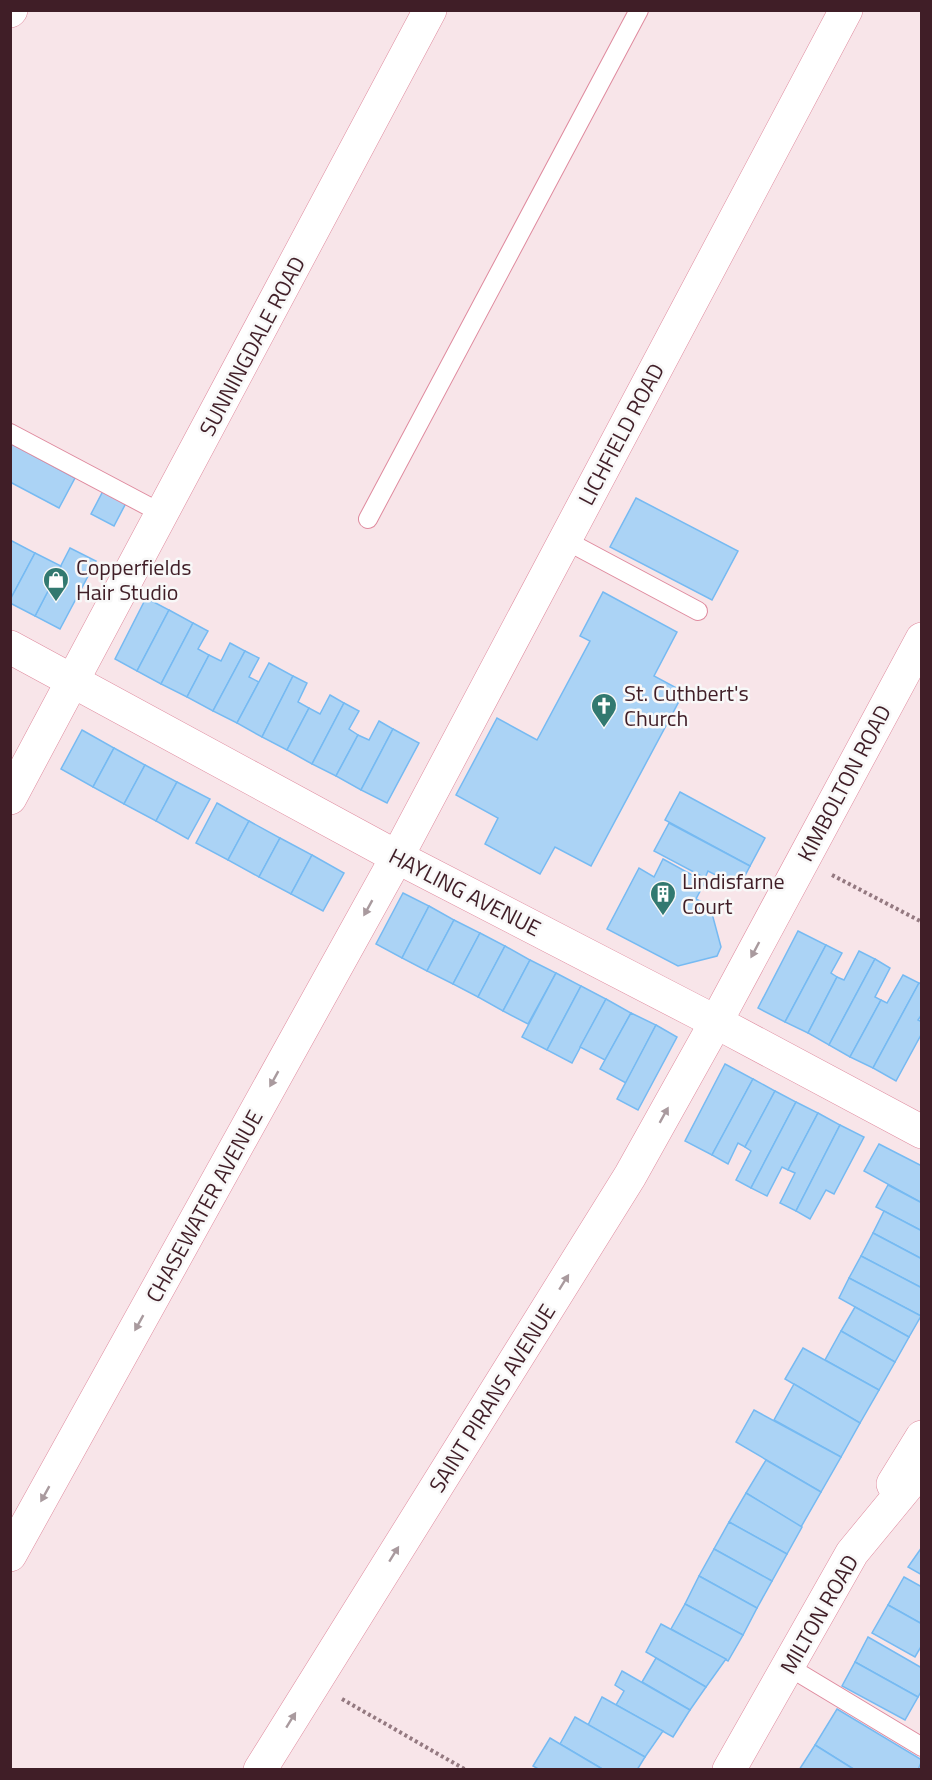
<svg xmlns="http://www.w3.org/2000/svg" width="932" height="1780" viewBox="0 0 932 1780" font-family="'Titillium Web',sans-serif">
  <rect width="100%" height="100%" fill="#f8e5e9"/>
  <g fill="#abd3f5" stroke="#76baf2" stroke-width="1.5">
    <path d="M10,443L75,478L59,508L10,482Z"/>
    <path d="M103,491L126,503L114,526L91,514Z"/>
    <path d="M636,498L738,551L712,600L610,547Z"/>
    <path d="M10,540L35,553L10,600Z"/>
    <path d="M70,548L96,561L60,629L35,616Z"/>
    <path d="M35,553L61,566L35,616L10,603V600Z"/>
    <path d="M603,592L677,632L654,676L684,692L591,866L555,847L540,874L485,844L498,818L456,795L497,718L537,740L590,641L580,636Z"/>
    <path d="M146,598L169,610L137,671L115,659Z"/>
    <path d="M169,610L193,623L161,684L137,671Z"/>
    <path d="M193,623L208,631L198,649L209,655L187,697L161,684Z"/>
    <path d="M230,643L245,651L213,711L187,697L209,655L221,661Z"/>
    <path d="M245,651L259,658L249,677L259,682L237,723L213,711Z"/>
    <path d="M269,663L293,676L262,737L237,723Z"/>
    <path d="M293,676L307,683L298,702L309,708L287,750L262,737Z"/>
    <path d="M330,695L344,703L312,764L287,750L309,708L320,714Z"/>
    <path d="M344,703L359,711L349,729L358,735L336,776L312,764Z"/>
    <path d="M379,721L393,729L361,790L336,776L358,735L369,740Z"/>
    <path d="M393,729L419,743L387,803L361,790Z"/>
    <path d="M82,730L114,748L93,787L61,769Z"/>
    <path d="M114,748L145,765L124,804L93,787Z"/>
    <path d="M145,765L177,782L156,821L124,804Z"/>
    <path d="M177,782L210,799L188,839L156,821Z"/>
    <path d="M680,792L765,838L750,866L665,820Z"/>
    <path d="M217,803L249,821L228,860L196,843Z"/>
    <path d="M249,821L280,838L259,877L228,860Z"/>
    <path d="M669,823L750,866L739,887L708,871L705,878L654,851Z"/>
    <path d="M280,838L312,855L291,894L259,877Z"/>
    <path d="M312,855L344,873L323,911L291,894Z"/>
    <path d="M663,859L705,882L696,899L710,906L721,947L717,956L678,966L607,929L639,868L654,877Z"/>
    <path d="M403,893L429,906L402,958L376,944Z"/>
    <path d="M429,906L454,920L427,971L402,958Z"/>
    <path d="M454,920L480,933L453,984L427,971Z"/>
    <path d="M798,931L826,945L785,1022L758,1008Z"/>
    <path d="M480,933L505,946L478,997L453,984Z"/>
    <path d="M826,945L842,953L831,973L837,977L808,1033L785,1022Z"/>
    <path d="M505,946L530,960L503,1011L478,997Z"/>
    <path d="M859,951L875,959L829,1045L808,1033L837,977L844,980Z"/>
    <path d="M875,959L890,968L875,997L881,1000L850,1057L829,1045Z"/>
    <path d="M530,960L556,973L528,1024L503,1011Z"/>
    <path d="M556,973L581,986L547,1050L522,1037Z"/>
    <path d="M903,975L919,983L873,1068L850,1057L881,1000L887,1003Z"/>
    <path d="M919,983L922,985V1014L918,1020L922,1022V1033L896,1081L873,1068Z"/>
    <path d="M581,986L606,999L572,1063L547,1050Z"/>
    <path d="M606,999L631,1013L605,1060L580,1047Z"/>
    <path d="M631,1013L656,1025L626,1083L600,1069Z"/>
    <path d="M656,1025L677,1037L638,1110L617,1099Z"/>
    <path d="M725,1064L753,1079L712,1155L685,1141Z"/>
    <path d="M753,1079L775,1091L745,1147L738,1143L728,1164L712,1155Z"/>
    <path d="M775,1091L796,1102L751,1188L736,1180L751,1151L745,1147Z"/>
    <path d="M796,1102L818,1113L788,1170L782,1167L767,1196L751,1188Z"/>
    <path d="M818,1113L840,1125L796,1211L780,1203L795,1173L788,1170Z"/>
    <path d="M840,1125L864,1137L834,1194L826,1190L810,1219L796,1211Z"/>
    <path d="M879,1144L922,1166V1203L864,1171Z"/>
    <path d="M888,1185L922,1203V1231L876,1207Z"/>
    <path d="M884,1211L922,1231V1259L873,1233Z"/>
    <path d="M873,1233L922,1259V1288L861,1256Z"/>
    <path d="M861,1256L922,1288L921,1316L849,1278Z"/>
    <path d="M849,1278L921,1316L909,1337L839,1298Z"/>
    <path d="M855,1307L909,1337L895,1362L841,1331Z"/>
    <path d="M841,1331L895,1362L879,1390L825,1360Z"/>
    <path d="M803,1348L879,1390L860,1423L785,1379Z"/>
    <path d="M794,1384L860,1423L841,1457L774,1420Z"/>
    <path d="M754,1410L841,1457L821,1492L736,1442Z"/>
    <path d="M766,1460L821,1492L801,1527L746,1493Z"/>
    <path d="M746,1493L802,1527L787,1554L729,1522Z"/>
    <path d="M729,1522L787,1554L772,1581L714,1549Z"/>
    <path d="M922,1547V1575L908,1567Z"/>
    <path d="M714,1549L772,1581L757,1608L699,1576Z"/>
    <path d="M699,1576L757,1608L743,1635L685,1604Z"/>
    <path d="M904,1577L922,1587V1624L888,1605Z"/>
    <path d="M685,1604L743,1635L728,1661L671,1629Z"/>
    <path d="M888,1605L922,1624V1645L915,1657L872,1633Z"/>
    <path d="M661,1624L726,1659L706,1687L646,1652Z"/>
    <path d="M868,1637L922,1668V1690L918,1697L855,1662Z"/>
    <path d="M656,1658L706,1687L690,1710L642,1682Z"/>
    <path d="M855,1662L918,1697L905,1720L842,1686Z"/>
    <path d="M622,1671L690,1710L673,1737L616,1705L624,1691L615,1685Z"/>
    <path d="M602,1697L663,1731L645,1757L588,1725Z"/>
    <path d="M837,1709L922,1760L918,1770H855L815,1745Z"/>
    <path d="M575,1717L645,1757L637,1770H604L560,1744Z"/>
    <path d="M550,1738L560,1744L604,1770H540L533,1766Z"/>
    <path d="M815,1745L855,1770H799Z"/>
  </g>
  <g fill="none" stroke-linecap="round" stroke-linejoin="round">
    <defs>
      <g id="service">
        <path d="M10,433L163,514"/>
        <path d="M368,519L639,10"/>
        <path d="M565,540L698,611"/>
        <path d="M789,1667L922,1747"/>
      </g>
      <g id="minor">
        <path d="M10,11L11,10"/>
        <path d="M10,647L397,857L716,1022L922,1132"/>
        <path d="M10,798L430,10"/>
        <path d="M10,1555L397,857L846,10"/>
        <path d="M260,1770L630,1176L716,1022L922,639"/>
      </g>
      <g id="primary">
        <path d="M893,1484L922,1437"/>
        <path d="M729,1770L852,1553L922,1468"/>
      </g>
    </defs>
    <use href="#service" stroke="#df8a9e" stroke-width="20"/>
    <use href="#minor" stroke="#df8a9e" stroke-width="34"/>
    <use href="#primary" stroke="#df8a9e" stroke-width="34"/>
    <g stroke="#947980" stroke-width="4" stroke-dasharray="3 3" stroke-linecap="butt">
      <path d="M832,875L922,922"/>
      <path d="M342,1699L466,1770"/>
    </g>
    <use href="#service" stroke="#fff" stroke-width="18"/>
    <use href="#minor" stroke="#fff" stroke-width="33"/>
    <use href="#primary" stroke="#fff" stroke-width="33"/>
  </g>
  <defs><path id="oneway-solid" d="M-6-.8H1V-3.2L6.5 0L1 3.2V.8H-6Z" transform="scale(1.5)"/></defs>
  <g fill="#a99a9e">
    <use href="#oneway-solid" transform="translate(368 908) rotate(119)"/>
    <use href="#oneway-solid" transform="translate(755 950) rotate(118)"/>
    <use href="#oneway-solid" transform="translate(274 1079) rotate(119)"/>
    <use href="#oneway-solid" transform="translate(664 1115) rotate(-61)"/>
    <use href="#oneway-solid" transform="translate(564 1282) rotate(-58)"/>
    <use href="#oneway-solid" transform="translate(139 1323) rotate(119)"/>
    <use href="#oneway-solid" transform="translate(45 1494) rotate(119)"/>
    <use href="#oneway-solid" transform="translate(394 1554) rotate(-58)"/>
    <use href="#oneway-solid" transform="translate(291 1720) rotate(-58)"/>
  </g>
  <defs>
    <symbol id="shop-pin" viewBox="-11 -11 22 30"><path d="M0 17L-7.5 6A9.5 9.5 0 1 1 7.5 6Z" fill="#327970" stroke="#f8f8f8"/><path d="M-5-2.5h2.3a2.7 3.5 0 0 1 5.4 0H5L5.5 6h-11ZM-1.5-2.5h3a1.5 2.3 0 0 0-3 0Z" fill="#fff"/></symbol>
    <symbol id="church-pin" viewBox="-11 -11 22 30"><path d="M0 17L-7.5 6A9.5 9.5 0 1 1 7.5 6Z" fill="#327970" stroke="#f8f8f8"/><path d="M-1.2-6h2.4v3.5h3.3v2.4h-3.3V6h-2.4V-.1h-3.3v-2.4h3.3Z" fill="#fff"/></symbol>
    <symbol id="building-pin" viewBox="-11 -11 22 30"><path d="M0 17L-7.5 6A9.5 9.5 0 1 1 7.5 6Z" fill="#327970" stroke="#f8f8f8"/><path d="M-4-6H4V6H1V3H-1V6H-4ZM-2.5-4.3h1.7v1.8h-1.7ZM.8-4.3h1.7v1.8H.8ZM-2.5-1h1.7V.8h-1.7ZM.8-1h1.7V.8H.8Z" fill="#fff"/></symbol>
  </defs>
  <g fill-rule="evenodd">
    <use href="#shop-pin" x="41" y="565" width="30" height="40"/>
    <use href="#church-pin" x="589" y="691" width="30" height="40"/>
    <use href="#building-pin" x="648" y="879" width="30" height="40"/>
  </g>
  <g text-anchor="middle" stroke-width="5" stroke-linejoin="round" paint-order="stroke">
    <g font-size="22" fill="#401e27" stroke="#f8f8f8">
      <text transform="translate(252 346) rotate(-62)" y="8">SUNNINGDALE ROAD</text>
      <text transform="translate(621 434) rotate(-62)" y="8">LICHFIELD ROAD</text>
      <text transform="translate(844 783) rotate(-62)" y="8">KIMBOLTON ROAD</text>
      <text transform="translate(465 892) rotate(27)" y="8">HAYLING AVENUE</text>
      <text transform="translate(204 1206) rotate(-61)" y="8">CHASEWATER AVENUE</text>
      <text transform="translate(492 1398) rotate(-58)" y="8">SAINT PIRANS AVENUE</text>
      <text transform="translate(819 1614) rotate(-60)" y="8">MILTON ROAD</text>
    </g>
    <g font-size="22" fill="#401e27" stroke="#f8f8f8" text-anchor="start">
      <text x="76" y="575">Copperfields<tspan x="76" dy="25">Hair Studio</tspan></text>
      <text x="624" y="701">St. Cuthbert's<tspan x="624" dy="25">Church</tspan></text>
      <text x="682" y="889">Lindisfarne<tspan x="682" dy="25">Court</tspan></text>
    </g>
  </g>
  <rect width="932" height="1780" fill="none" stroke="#401e27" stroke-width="24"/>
</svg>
